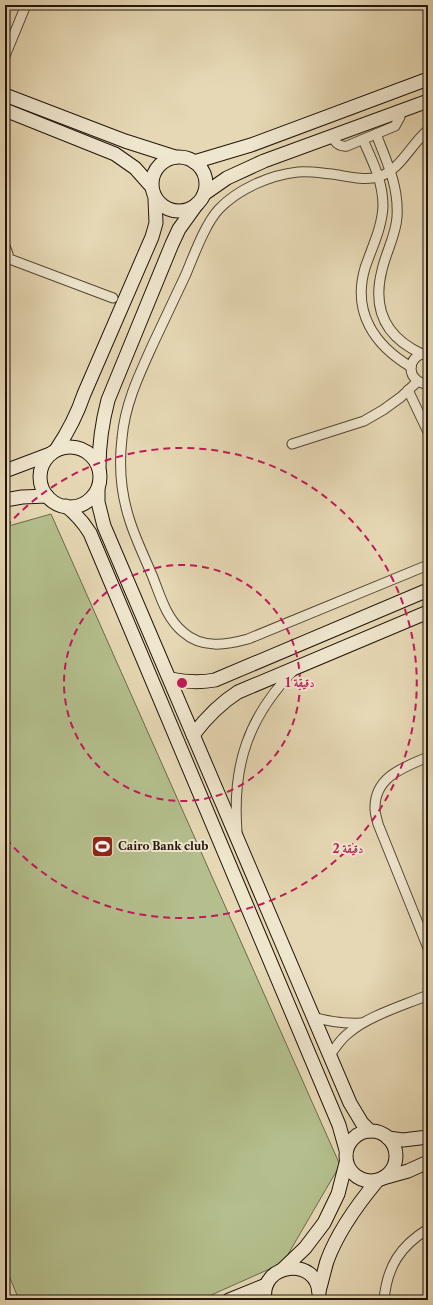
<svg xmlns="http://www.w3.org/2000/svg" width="433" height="1305" viewBox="0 0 433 1305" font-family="'Libre Caslon Text',Amiri,serif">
  <rect width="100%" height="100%" fill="#e6d8b4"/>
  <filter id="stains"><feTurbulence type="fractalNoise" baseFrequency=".005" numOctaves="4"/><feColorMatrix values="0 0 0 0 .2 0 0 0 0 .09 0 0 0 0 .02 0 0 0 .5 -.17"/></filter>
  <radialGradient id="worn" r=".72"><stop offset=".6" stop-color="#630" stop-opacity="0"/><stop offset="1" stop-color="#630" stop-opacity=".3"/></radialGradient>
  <path fill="#b4bf8d" stroke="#6a6a4c" d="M51,514L340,1165L283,1263L200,1300H19L5,1266V527Z"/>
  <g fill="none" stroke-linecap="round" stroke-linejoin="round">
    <defs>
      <g id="street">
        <path d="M5,56L26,5"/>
        <path d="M428,130C410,145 401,170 378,177C364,181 346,176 332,174C321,173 309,171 298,172C270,175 238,189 219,209C205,224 194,255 186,274C175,297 164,321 153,344C139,375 125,404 122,438C119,464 121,493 129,518C135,538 144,556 152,575C160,595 166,618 183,632C202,649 226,645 248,639L428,565"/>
        <path d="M376,134C387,162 399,187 397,217C396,235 386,252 382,270C372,309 385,337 422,354"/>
        <path d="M332,137C336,143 339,147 347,146L395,126L400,117V112"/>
        <path d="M363,140C373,162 383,182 383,206C382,228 372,247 365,268C352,312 374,345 411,367"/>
        <path d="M5,246L8,254L5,261"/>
        <path d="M7,258L113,298"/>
        <path d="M427,353C405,355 406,383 428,384"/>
        <path d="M408,390L428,432"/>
        <path d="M292,444L364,421L383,410L401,397L417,382"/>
        <path d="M428,757C404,767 374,777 375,809C375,814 377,819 378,824L428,948"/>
        <path d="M237,831C232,766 248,717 294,670"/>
        <path d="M313,1017C330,1022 344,1024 361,1023"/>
        <path d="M330,1055C336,1047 341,1038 350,1032C368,1016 405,1005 428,995"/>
        <path d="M384,1300C387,1267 400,1246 428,1229"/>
      </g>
      <g id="secondary">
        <path d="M5,95L125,141L175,157"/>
        <path d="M5,110L115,154L135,168L151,186"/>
        <circle cx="179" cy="184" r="27"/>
        <path d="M194,162L251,145L428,79"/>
        <path d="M204,194L227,178L264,161L428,101"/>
        <circle cx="70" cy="477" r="30"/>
        <path d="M56,450C68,432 77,415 84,394L152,237L156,223L155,199"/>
        <path d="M99,467C99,444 102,423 108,400L172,244L179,229L197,204"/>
        <path d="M5,471L50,454"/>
        <path d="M98,489V502L104,526L350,1103L362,1123L370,1131"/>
        <path d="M5,500L22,497L47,496"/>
        <path d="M66,506C76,514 83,522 90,533L339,1125L346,1150"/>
        <path d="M170,679C186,682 199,683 215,680L428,590"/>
        <path d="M193,735C206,718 219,704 238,692L428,612"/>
        <circle cx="371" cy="1156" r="25"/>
        <path d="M388,1138L403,1140L428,1137"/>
        <path d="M383,1178L408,1171L428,1162"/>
        <path d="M282,1270L305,1248L324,1223L338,1194L346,1163"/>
        <path d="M319,1291C322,1281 324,1271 327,1261C338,1231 357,1205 377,1181"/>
        <path d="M229,1300L266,1285"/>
        <path d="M265,1300C259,1262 318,1256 319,1294"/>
      </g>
    </defs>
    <use href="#street" stroke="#524634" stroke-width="11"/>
    <use href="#secondary" stroke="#21150a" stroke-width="15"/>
    <use href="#street" stroke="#efe6ce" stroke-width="9"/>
    <use href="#secondary" stroke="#efe6ce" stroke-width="13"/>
  </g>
  <g fill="none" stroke="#c2185b" stroke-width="2" stroke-dasharray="7 5">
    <circle cx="182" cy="683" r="118"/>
    <path d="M6 527A235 235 0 1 1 6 839"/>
  </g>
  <defs>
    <symbol id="stadium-square" viewBox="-11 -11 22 22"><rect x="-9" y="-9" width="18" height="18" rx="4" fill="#8f2418" stroke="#efe6ce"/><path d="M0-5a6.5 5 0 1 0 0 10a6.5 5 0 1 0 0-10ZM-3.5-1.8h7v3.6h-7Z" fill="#fff"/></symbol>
  </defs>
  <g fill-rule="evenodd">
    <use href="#stadium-square" x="90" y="834" width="25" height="25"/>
  </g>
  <g text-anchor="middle" stroke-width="4" stroke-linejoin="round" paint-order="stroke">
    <g font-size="11" font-weight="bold" fill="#21150a" stroke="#efe6ce" text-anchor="start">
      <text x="118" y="850">Cairo Bank club</text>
    </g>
  </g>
  <circle cx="182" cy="683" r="6" fill="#c2185b" stroke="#efe6ce" stroke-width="2"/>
  <g font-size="12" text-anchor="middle" font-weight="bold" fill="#c2185b" stroke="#efe6ce" stroke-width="4" stroke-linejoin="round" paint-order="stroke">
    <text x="300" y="687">1 دقيقة</text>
    <text x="348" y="853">2 دقيقة</text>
  </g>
  <rect width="433" height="1305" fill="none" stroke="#e6d8b4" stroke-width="20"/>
  <rect x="6" y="6" width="421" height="1293" fill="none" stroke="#21150a" stroke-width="2"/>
  <rect x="10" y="10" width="413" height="1285" fill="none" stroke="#21150a"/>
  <rect width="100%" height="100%" filter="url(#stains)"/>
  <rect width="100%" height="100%" fill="url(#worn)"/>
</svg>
